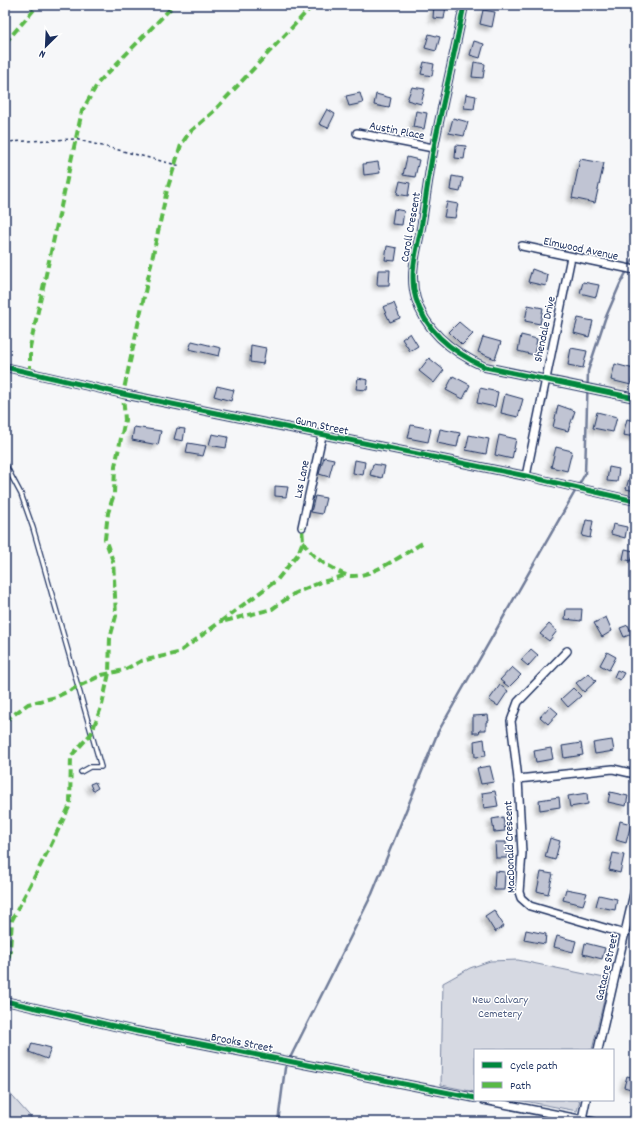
<svg xmlns="http://www.w3.org/2000/svg" width="640" height="1127" viewBox="0 0 640 1127" font-family="Dekko,sans-serif">
  <defs>
    <filter id="shadow"><feDropShadow dx="-3.5" dy="3.5" stdDeviation="2" flood-color="#0004"/></filter>
  </defs>
  <rect width="100%" height="100%" fill="#f6f7f9"/>
  <filter id="ink" filterUnits="userSpaceOnUse"><feTurbulence type="fractalNoise" baseFrequency=".025" numOctaves="2"/><feDisplacementMap in="SourceGraphic" scale="8" xChannelSelector="R" yChannelSelector="G"/><feConvolveMatrix kernelMatrix="1 2 1 2 8 2 1 2 1" color-interpolation-filters="sRGB"/></filter>
  <g filter="url(#ink)">
    <g fill="#d6d9e2" stroke="#7884a0">
      <path d="M518,960L609,979L592,1050H475V1092L441,1085L443,983L470,968L490,961Z"/>
      <path d="M5,1088L35,1122H5Z"/>
      <path d="M519,1100H580L577,1111Z"/>
    </g>
    <g fill="none" stroke-linecap="round" stroke-linejoin="round">
      <path stroke="#707c99" stroke-width="2.5" d="M278,1122L285,1068L372,894L438,732L585,474L588,371L605,319L620,284L635,256"/>
    </g>
    <g fill="#c0c4d3" stroke="#1b2f5e" filter="url(#shadow)">
      <path d="M434,5L446,6L444,19L433,18Z"/>
      <path d="M483,10L495,12L492,27L480,24Z"/>
      <path d="M429,34L440,37L436,51L425,48Z"/>
      <path d="M474,41L484,44L480,58L470,55Z"/>
      <path d="M424,62L434,64L432,76L421,74Z"/>
      <path d="M474,62L485,64L483,78L472,77Z"/>
      <path d="M412,87L425,89L421,104L407,100Z"/>
      <path d="M360,93L363,103L349,106L346,96Z"/>
      <path d="M376,94L391,98L389,108L374,105Z"/>
      <path d="M466,94L476,96L474,109L464,108Z"/>
      <path d="M327,109L335,114L328,128L319,124Z"/>
      <path d="M416,111L427,113L424,129L413,127Z"/>
      <path d="M453,118L468,122L464,136L449,133Z"/>
      <path d="M456,145L466,146L464,159L455,158Z"/>
      <path d="M407,157L419,160L415,177L403,175Z"/>
      <path d="M580,159L604,163L595,203L572,198Z"/>
      <path d="M378,162L380,173L364,175L363,164Z"/>
      <path d="M452,176L463,178L460,192L450,190Z"/>
      <path d="M400,181L410,183L408,196L397,194Z"/>
      <path d="M447,202L458,204L455,218L444,217Z"/>
      <path d="M394,209L404,211L402,225L392,224Z"/>
      <path d="M387,246L397,248L395,261L385,260Z"/>
      <path d="M532,269L548,275L546,286L528,282Z"/>
      <path d="M378,270H390L389,285H377Z"/>
      <path d="M583,282L599,285L596,297L580,293Z"/>
      <path d="M394,303L400,318L390,322L383,307Z"/>
      <path d="M528,305L543,308L540,324L525,321Z"/>
      <path d="M578,318L593,321L589,337L574,333Z"/>
      <path d="M459,322L473,334L462,345L449,332Z"/>
      <path d="M410,333L418,346L410,351L402,339Z"/>
      <path d="M521,335L537,339L534,355L518,351Z"/>
      <path d="M483,337L501,342L495,359L478,352Z"/>
      <path d="M192,341L221,348L219,356L189,349Z"/>
      <path d="M251,345L266,348L263,364L250,362Z"/>
      <path d="M571,348L587,351L583,368L568,365Z"/>
      <path d="M429,358L444,370L434,383L419,371Z"/>
      <path d="M615,364L634,369L631,385L611,380Z"/>
      <path d="M453,376L470,385L463,399L446,390Z"/>
      <path d="M358,378L368,380L367,390L356,389Z"/>
      <path d="M217,386L234,390L231,401L214,396Z"/>
      <path d="M480,388L498,392L495,407L477,403Z"/>
      <path d="M505,394L523,399L518,417L501,413Z"/>
      <path d="M558,405L575,411L568,431L553,427Z"/>
      <path d="M597,412L617,417L613,432L593,428Z"/>
      <path d="M627,419L635,421V437L623,435Z"/>
      <path d="M411,425L431,429L428,442L408,438Z"/>
      <path d="M134,427L161,431L158,445L132,440Z"/>
      <path d="M177,428L185,429L183,441L174,439Z"/>
      <path d="M440,429L460,433L457,447L437,443Z"/>
      <path d="M212,434L228,437L226,448L209,445Z"/>
      <path d="M469,435L489,439L486,454L466,450Z"/>
      <path d="M499,435L516,439L512,459L495,455Z"/>
      <path d="M188,443L206,446L203,456L186,453Z"/>
      <path d="M556,447L572,451L567,471L551,467Z"/>
      <path d="M324,457L334,459L329,477L319,474Z"/>
      <path d="M355,460L365,462L363,475L353,473Z"/>
      <path d="M373,464L385,466L382,478L370,475Z"/>
      <path d="M609,467L619,469L617,482L607,481Z"/>
      <path d="M630,475L635,476V491L626,489Z"/>
      <path d="M275,486L288,487L286,497L275,496Z"/>
      <path d="M315,496L326,498L322,514L311,512Z"/>
      <path d="M586,520L593,521L590,538L582,536Z"/>
      <path d="M613,524L627,527L625,538L611,534Z"/>
      <path d="M625,549L634,551L631,561L623,559Z"/>
      <path d="M566,609H582L581,621L565,619Z"/>
      <path d="M606,617L612,631L602,637L594,623Z"/>
      <path d="M549,624L557,631L549,641L540,634Z"/>
      <path d="M628,625L632,634L624,637L620,628Z"/>
      <path d="M531,649L538,655L528,666L521,660Z"/>
      <path d="M607,652L616,657L609,670L600,665Z"/>
      <path d="M512,667L521,675L509,687L500,680Z"/>
      <path d="M617,670L624,673L620,680L614,677Z"/>
      <path d="M589,673L596,681L584,692L576,683Z"/>
      <path d="M500,685L508,691L498,706L489,700Z"/>
      <path d="M573,688L581,696L568,707L561,699Z"/>
      <path d="M550,706L558,713L548,724L540,717Z"/>
      <path d="M488,715L489,721L486,722V730H480L479,733H473V716Z"/>
      <path d="M484,739L486,756L475,757L474,741Z"/>
      <path d="M612,740L614,751L595,754L593,743Z"/>
      <path d="M581,743L583,755L564,758L562,746Z"/>
      <path d="M551,748L553,759L536,762L534,751Z"/>
      <path d="M490,766L494,782L481,784L477,768Z"/>
      <path d="M95,782L98,788L93,791L90,784Z"/>
      <path d="M495,791L498,806L484,808L482,793Z"/>
      <path d="M610,792L628,796L626,806L608,802Z"/>
      <path d="M587,793L588,804L570,807L568,796Z"/>
      <path d="M559,797L560,807L540,810L539,800Z"/>
      <path d="M503,817L505,831L494,832L492,819Z"/>
      <path d="M620,821L631,824L626,843L616,840Z"/>
      <path d="M550,838L560,841L555,860L545,857Z"/>
      <path d="M495,842H506L507,858H496Z"/>
      <path d="M613,853L624,855L620,873L609,870Z"/>
      <path d="M495,871L505,872L504,890H494Z"/>
      <path d="M541,872L553,874L548,894L537,891Z"/>
      <path d="M566,889L587,893L583,905L563,900Z"/>
      <path d="M599,895L617,899L615,910L596,906Z"/>
      <path d="M494,910L504,926L495,932L485,916Z"/>
      <path d="M526,930L546,934L545,944L524,940Z"/>
      <path d="M557,936L576,941L573,952L554,947Z"/>
      <path d="M585,943L605,948L602,959L583,954Z"/>
      <path d="M32,1043L51,1048L47,1059L29,1052Z"/>
      <path d="M627,1076L635,1078L634,1090L624,1087Z"/>
    </g>
    <g fill="none" stroke-linecap="round" stroke-linejoin="round">
      <defs>
        <path id="service" d="M5,464L21,494L33,528L101,767H90L81,772"/>
        <g id="minor">
          <path d="M464,5C455,53 443,100 434,147C429,172 426,197 422,222C418,248 408,272 416,299C426,333 454,353 485,367L635,398"/>
          <path d="M357,133L433,148"/>
          <path d="M522,246L635,270"/>
          <path d="M5,367L123,394L526,476L635,501"/>
          <path d="M526,476L571,257"/>
          <path d="M302,527L322,436"/>
          <path d="M567,651L518,702L511,721L518,779L522,853L519,892L521,898L530,906L625,934"/>
          <path d="M518,779L613,769L635,774"/>
          <path d="M5,1001L136,1031L475,1098"/>
          <path d="M598,1050L635,889"/>
          <path d="M484,1100L594,1122"/>
          <path d="M582,1119L586,1100"/>
        </g>
      </defs>
      <use href="#service" stroke="#1b2f5e" stroke-width="6"/>
      <use href="#minor" stroke="#1b2f5e" stroke-width="10"/>
      <path stroke="#1b2f5e" stroke-width="1.5" stroke-dasharray="3 3" stroke-linecap="butt" d="M5,142L75,139L181,166"/>
      <use href="#service" stroke="#fff" stroke-width="3.5"/>
      <use href="#minor" stroke="#fff" stroke-width="7"/>
      <g stroke="#58b947" stroke-width="4" stroke-dasharray="8 4" stroke-linecap="butt">
        <path d="M5,43L38,5"/>
        <path d="M30,373V347L82,111L98,83L174,5"/>
        <path d="M303,541C309,553 318,560 329,566C335,569 340,573 346,575C366,582 407,552 424,542"/>
        <path d="M225,621L272,609L295,593L319,583L347,575"/>
        <path d="M5,721L28,704L56,697L102,675L124,670L141,661L178,653L277,580L298,554L303,541L302,527"/>
        <path d="M5,981L10,950L12,920L50,847L70,805L71,756L91,734L102,705L109,673L110,638L116,616L115,596L113,561L105,539L108,513L114,494L115,466L125,420L123,394L167,190L181,145L189,133L213,112L313,5"/>
      </g>
      <defs>
        <g id="cycleway">
          <path d="M464,5C455,53 443,100 434,147C429,172 426,197 422,222C418,248 408,272 416,299C426,333 454,353 485,367L635,398"/>
          <path d="M5,367L123,394L526,476L635,501"/>
          <path d="M5,1001L136,1031L475,1098"/>
        </g>
      </defs>
      <use href="#cycleway" stroke="#fff" stroke-width="8"/>
      <use href="#cycleway" stroke="#00873e" stroke-width="5"/>
    </g>
  </g>
  <g text-anchor="middle" stroke-width="3" stroke-linejoin="round" paint-order="stroke">
    <g font-size="12" fill="#1b2f5e" stroke="#fff">
      <text transform="translate(397 130) rotate(11)" y="4">Austin Place</text>
      <text transform="translate(410 227) rotate(-80)" y="4">Caroll Crescent</text>
      <text transform="translate(581 248) rotate(12)" y="4">Elmwood Avenue</text>
      <text transform="translate(544 329) rotate(-78)" y="4">Shendale Drive</text>
      <text transform="translate(322 425) rotate(12)" y="4">Gunn Street</text>
      <text transform="translate(301 479) rotate(-78)" y="4">Lxs Lane</text>
      <text transform="translate(509 847) rotate(-92)" y="4">MacDonald Crescent</text>
      <text transform="translate(606 967) rotate(-77)" y="4">Gatacre Street</text>
      <text transform="translate(242 1042) rotate(11)" y="4">Brooks Street</text>
    </g>
    <g font-size="12" fill="#4a5a7f" stroke="#fff">
      <text x="500" y="1003">New Calvary<tspan x="500" dy="14">Cemetery</tspan></text>
    </g>
  </g>
  <rect width="640" height="1127" fill="none" stroke="#fff" stroke-width="20"/>
  <rect x="10" y="10" width="620" height="1107" fill="none" stroke="#1b2f5e" stroke-width="1.5" filter="url(#ink)"/>
  <rect x="474" y="1049" width="140" height="52" fill="#ffffff" stroke="#a4acbf"/>
  <rect x="482" y="1062" width="20" height="6" fill="#00873e" stroke="#a4acbf"/>
  <text x="510" y="1069" font-size="12" fill="#1b2f5e">Cycle path</text>
  <rect x="482" y="1082" width="20" height="6" fill="#58b947" stroke="#a4acbf"/>
  <text x="510" y="1089" font-size="12" fill="#1b2f5e">Path</text>
  <g transform="translate(46 46) rotate(204)" stroke="#ffffff" stroke-width="3" paint-order="stroke">
  <path d="M0-3L7 15L0 10L-7 15Z" fill="#1b2f5e"/>
  <text y="-6" font-size="11" font-weight="bold" text-anchor="middle" fill="#1b2f5e">N</text>
  </g>
</svg>
